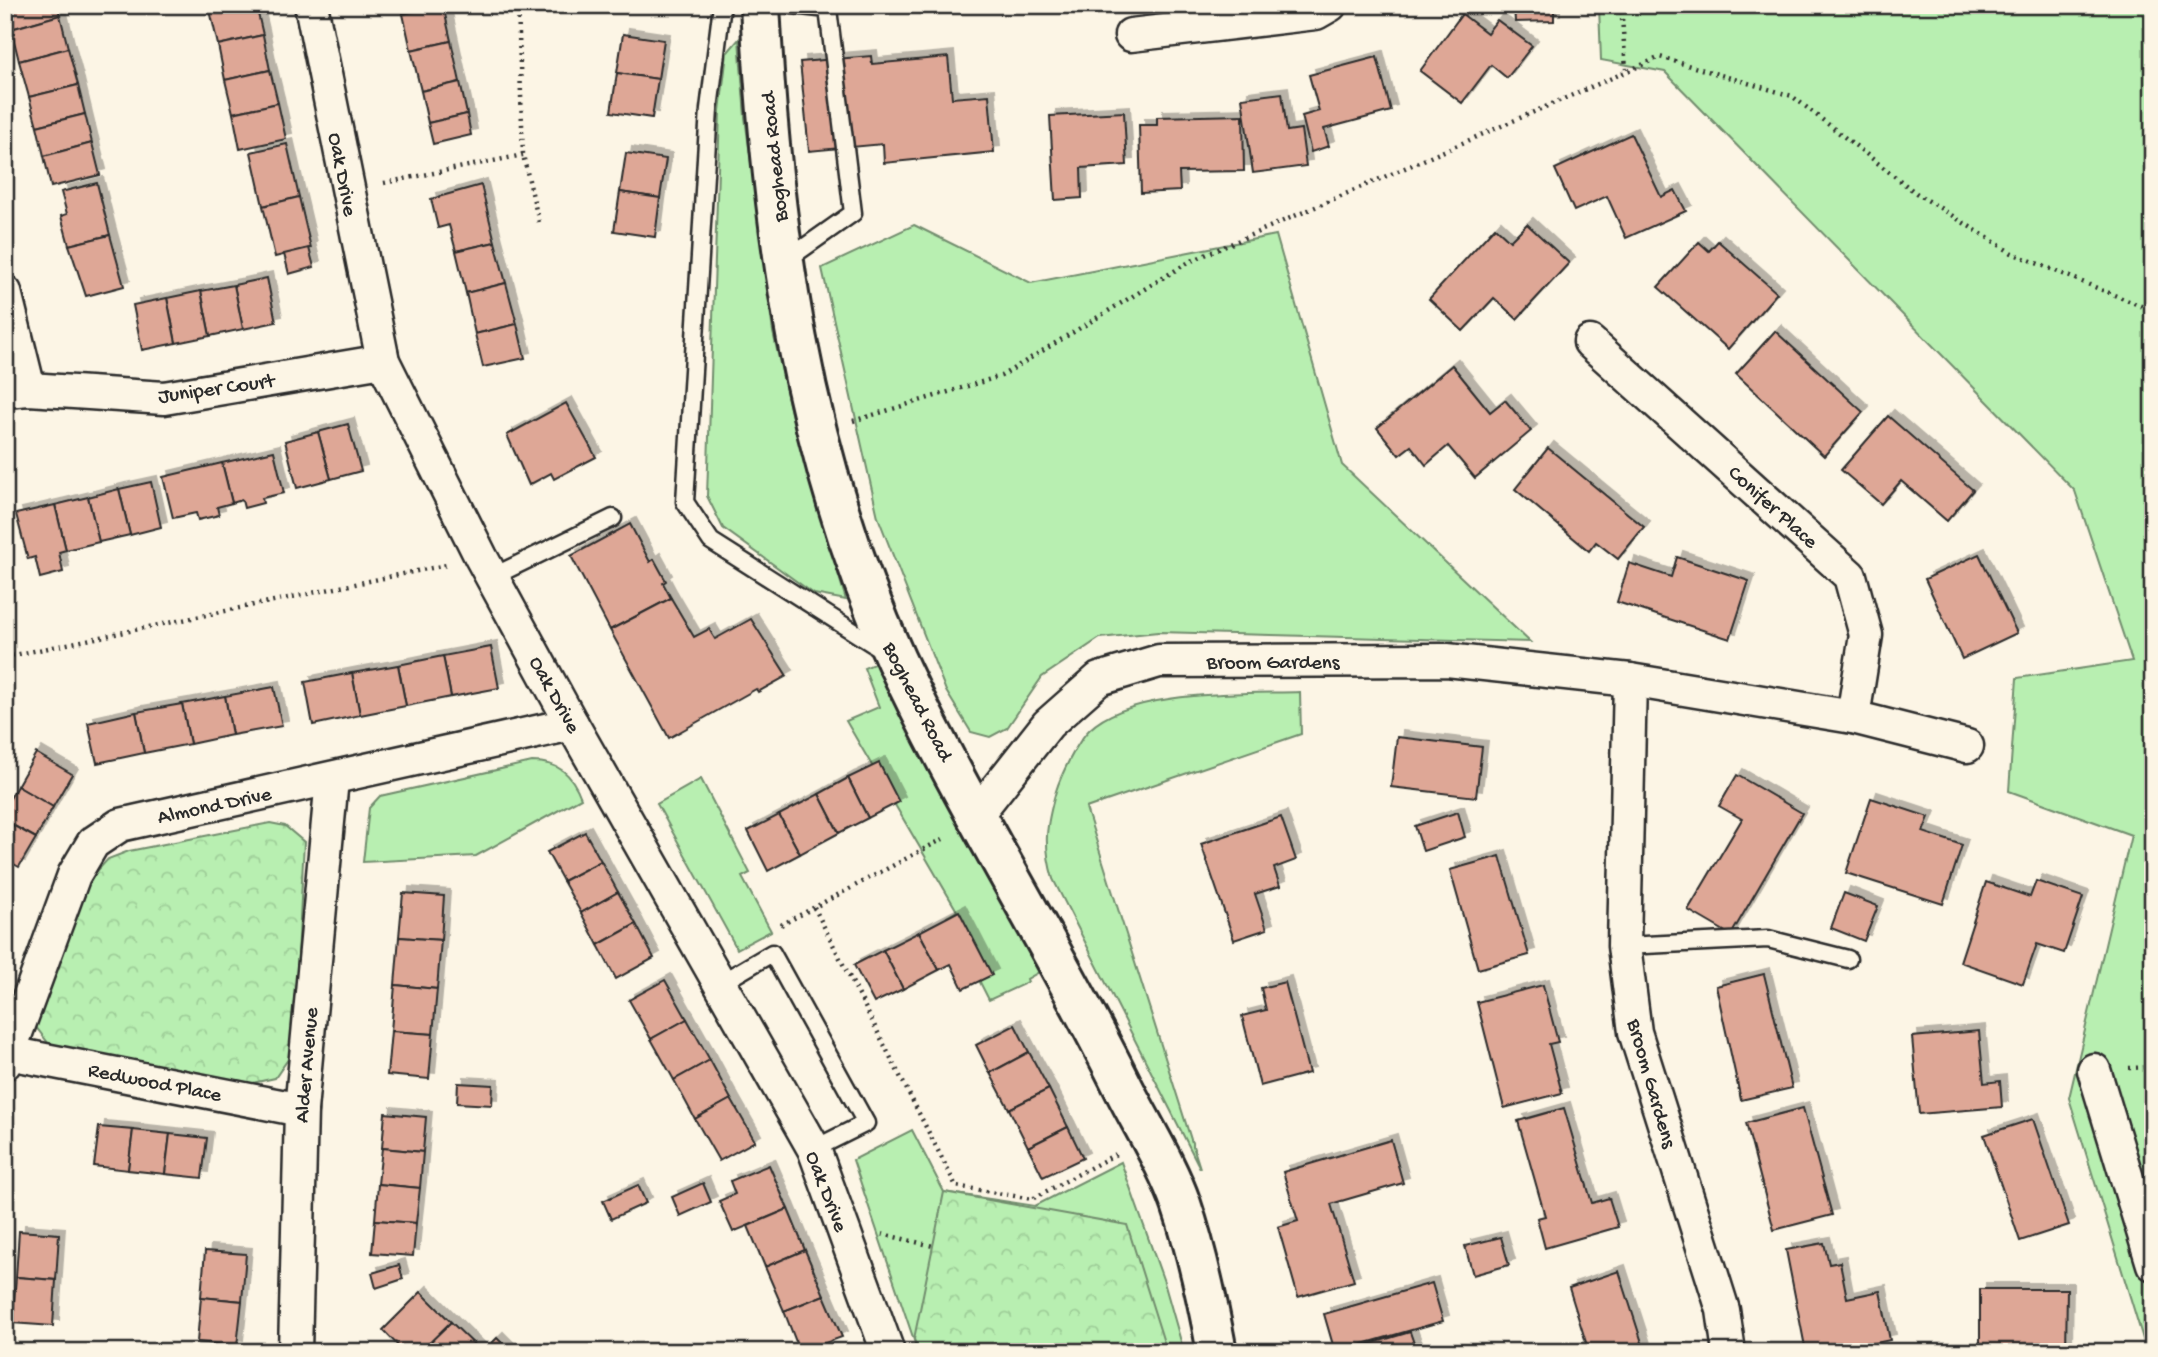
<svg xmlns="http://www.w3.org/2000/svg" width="2158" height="1357" viewBox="0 0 2158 1357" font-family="'Gochi Hand',sans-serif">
  <defs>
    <pattern id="park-crowns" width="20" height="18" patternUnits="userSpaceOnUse" patternTransform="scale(1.75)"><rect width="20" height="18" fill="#b8efb1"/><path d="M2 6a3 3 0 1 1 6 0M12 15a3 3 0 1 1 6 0" fill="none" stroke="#9ecd98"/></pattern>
    <filter id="shadow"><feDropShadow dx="6" dy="-6" stdDeviation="0" flood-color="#0004"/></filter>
  </defs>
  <rect width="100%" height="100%" fill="#fcf5e5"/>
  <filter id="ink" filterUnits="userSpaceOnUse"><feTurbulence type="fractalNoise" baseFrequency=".0143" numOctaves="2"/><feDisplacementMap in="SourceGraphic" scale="14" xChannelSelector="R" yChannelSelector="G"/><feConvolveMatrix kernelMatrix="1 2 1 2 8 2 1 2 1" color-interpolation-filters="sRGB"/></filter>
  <g filter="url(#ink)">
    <g fill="#b8efb1" stroke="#728d6e" stroke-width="2">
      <path d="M1599,5H2153V1352H2147L2069,1098L2131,835L2009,791L2017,678L2132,661L2075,491L1665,72L1601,60Z"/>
      <path d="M739,39L745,117L773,332L793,422L846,600L814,594L723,528L707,496L720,111L727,53Z"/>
      <path d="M914,225L1031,283L1276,235L1342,465L1530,642L1158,632L1100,638L1042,677L1007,728L990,737L971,732L946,691L878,517L822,268Z"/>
      <path d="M876,663L1039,972L1027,979L1028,982L989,1000L947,917L957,911L846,721L879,707L864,668Z"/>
      <path d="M1300,692L1301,734L1086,808L1200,1168L1053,879C1043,844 1046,826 1056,791C1061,775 1077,742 1089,730C1131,689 1244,694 1300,692Z"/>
      <path d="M532,762C559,762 572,774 581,798L476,856L363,862L369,808L380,796Z"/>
      <path d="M701,779L750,873L742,877L771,931L737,949L657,804Z"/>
      <path d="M912,1130L944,1192L1035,1206L1121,1162L1164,1282L1184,1352H918L853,1160Z"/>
    </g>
    <g fill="url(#park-crowns)" stroke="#728d6e" stroke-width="2">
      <path d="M270,823L285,826L304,842L293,1052L275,1078L248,1084L49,1044L36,1027L89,880L108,859L129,851Z"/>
      <path d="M944,1192L1127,1225L1167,1352H918L914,1339Z"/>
    </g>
    <g fill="#dea796" stroke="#2b2b2b" stroke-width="2" filter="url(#shadow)">
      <path d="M5,5H57L60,15L11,29Z"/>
      <path d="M256,5L263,35L218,45L209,6Z"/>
      <path d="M402,5H443L403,14Z"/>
      <path d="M443,5L451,41L411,50L403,14Z"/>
      <path d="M1514,5H1554V21L1515,22Z"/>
      <path d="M1462,14L1487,33L1497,20L1532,46L1507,78L1491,65L1462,103L1420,71Z"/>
      <path d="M60,15L68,48L19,61L11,29Z"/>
      <path d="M623,34L664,40L658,79L617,73Z"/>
      <path d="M263,35L270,70L225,80L218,45Z"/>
      <path d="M451,41L460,82L421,91L411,50Z"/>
      <path d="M68,48L78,85L29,97L19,61Z"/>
      <path d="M871,56L872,64L948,57L952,98L989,95L994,152L884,163L883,144L809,151L800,62Z"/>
      <path d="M1377,57L1391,111L1324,129L1329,146L1311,152L1302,116L1319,111L1309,75Z"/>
      <path d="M270,70L278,103L233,113L225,80Z"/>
      <path d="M617,73L658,79L652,118L611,112Z"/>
      <path d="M460,82L467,114L428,123L421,91Z"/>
      <path d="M78,85L85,114L37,126L29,97Z"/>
      <path d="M1282,93L1287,131L1301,129L1306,166L1253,173L1242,98Z"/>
      <path d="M278,103L286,139L240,149L233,113Z"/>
      <path d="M1124,112L1127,165L1081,168L1082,198L1055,200L1050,116Z"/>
      <path d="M85,114L92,143L44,156L37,126Z"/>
      <path d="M467,114L471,135L433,144L428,123Z"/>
      <path d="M1243,115L1244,171L1179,172L1180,191L1141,193L1139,125H1157V117Z"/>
      <path d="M1631,134L1661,197L1675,190L1686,211L1626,238L1607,196L1574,211L1555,169Z"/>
      <path d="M92,143L100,175L51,187L44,156Z"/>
      <path d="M287,144L299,197L263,206L251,152Z"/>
      <path d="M626,153L666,159L660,198L620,192Z"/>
      <path d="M97,183L110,235L69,245L61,216L67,214L61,192Z"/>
      <path d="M481,185L495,242L456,251L449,225L438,228L431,199Z"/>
      <path d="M620,192L660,198L655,237L614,231Z"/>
      <path d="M299,197L311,248L275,257L263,206Z"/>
      <path d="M1527,224L1569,263L1517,319L1494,298L1463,331L1429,299L1495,227L1510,241Z"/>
      <path d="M110,235L124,286L86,296L69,245Z"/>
      <path d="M1718,241L1777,293L1728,349L1658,287L1699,242L1709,251Z"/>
      <path d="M495,242L506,283L466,293L456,251Z"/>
      <path d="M309,248L314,267L289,274L284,254Z"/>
      <path d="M267,278L276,322L243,329L234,285Z"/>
      <path d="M506,283L517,324L475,334L466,293Z"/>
      <path d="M234,285L243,329L210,336L201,291Z"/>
      <path d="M201,291L210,336L176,343L167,298Z"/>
      <path d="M167,298L176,343L142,350L133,305Z"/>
      <path d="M517,324L525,358L483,367L475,334Z"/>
      <path d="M1775,331L1863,412L1824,456L1736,374Z"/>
      <path d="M1452,365L1490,412L1505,400L1531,431L1475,478L1448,446L1426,465L1411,446L1399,455L1377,428Z"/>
      <path d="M566,403L596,457L554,479L551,473L529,485L507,435Z"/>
      <path d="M1888,416L1973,490L1947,521L1901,481L1881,504L1841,470Z"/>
      <path d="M348,424L361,471L331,479L318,432Z"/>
      <path d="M318,432L331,479L297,488L285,441Z"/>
      <path d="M1548,448L1644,527L1618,559L1596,542L1589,551L1515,489Z"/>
      <path d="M274,451L284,493L262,498L263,503L244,508L242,500L232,503L222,463Z"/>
      <path d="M222,463L232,503L217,507L219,515L198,520L196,513L173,518L163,477Z"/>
      <path d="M151,482L161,527L130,535L119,489Z"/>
      <path d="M119,489L130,535L99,542L88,497Z"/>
      <path d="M88,497L99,542L66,550L55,505Z"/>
      <path d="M55,505L66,550L59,552L63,572L40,578L35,557L28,559L16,514Z"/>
      <path d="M630,524L650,562L654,559L666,581L663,583L671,598L610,630L571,556Z"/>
      <path d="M1979,554L2017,633L1962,659L1925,579Z"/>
      <path d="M1677,557L1749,581L1730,639L1617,602L1629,563L1671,577Z"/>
      <path d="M671,598L694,637L709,629L715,639L751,619L787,676L758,692L756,689L669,738L610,630Z"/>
      <path d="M491,647L499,688L451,697L443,656Z"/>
      <path d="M443,656L451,697L406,706L398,665Z"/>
      <path d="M398,665L406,706L360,715L352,673Z"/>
      <path d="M352,673L360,715L313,725L305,682Z"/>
      <path d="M274,687L282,726L232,735L225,696Z"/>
      <path d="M225,696L232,735L190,744L182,704Z"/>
      <path d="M182,704L190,744L144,753L136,712Z"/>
      <path d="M136,712L144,753L97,763L88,723Z"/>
      <path d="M1397,737L1482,747L1476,797L1391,787Z"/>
      <path d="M36,753L72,774L53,807L17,786Z"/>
      <path d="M879,763L899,802L868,818L848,778Z"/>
      <path d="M1737,775L1802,813L1731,935L1688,910L1742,819L1719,806Z"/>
      <path d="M848,778L868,818L839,833L819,794Z"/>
      <path d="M17,786L53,807L36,838L5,821V807Z"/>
      <path d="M819,794L839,833L800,854L779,815Z"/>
      <path d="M1871,798L1929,817L1923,832L1962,845L1943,904L1846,873Z"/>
      <path d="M1458,812L1465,837L1423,851L1415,826Z"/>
      <path d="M779,815L800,854L768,871L748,831Z"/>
      <path d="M1281,817L1296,860L1274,868L1280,886L1255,894L1267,929L1234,940L1201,844Z"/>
      <path d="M5,821L36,838L19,867L5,859Z"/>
      <path d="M585,832L601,861L563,881L547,852Z"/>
      <path d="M1500,856L1529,955L1478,969L1450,870Z"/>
      <path d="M601,861L618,892L581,913L563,881Z"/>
      <path d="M2036,881L2083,897L2064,953L2037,944L2023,984L1960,962L1986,882L2030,897Z"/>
      <path d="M618,892L636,924L598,945L581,913Z"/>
      <path d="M403,893L444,896L441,940L399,937Z"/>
      <path d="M1844,893L1878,906L1864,941L1831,928Z"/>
      <path d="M959,911L992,975L963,989L951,964L939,970L919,932Z"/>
      <path d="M636,924L654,958L616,979L598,945Z"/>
      <path d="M919,932L939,970L903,989L883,950Z"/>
      <path d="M399,937L441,940L437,989L395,985Z"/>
      <path d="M883,950L903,989L874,1003L854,965Z"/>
      <path d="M1764,974L1792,1088L1741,1100L1716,986Z"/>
      <path d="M665,980L687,1019L651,1039L629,1000Z"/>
      <path d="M1285,982L1309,1073L1260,1086L1242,1016L1266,1010L1261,988Z"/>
      <path d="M395,985L437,989L433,1034L391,1031Z"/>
      <path d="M1543,985L1558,1042L1549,1044L1562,1093L1504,1108L1477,1002Z"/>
      <path d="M687,1019L710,1060L674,1080L651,1039Z"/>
      <path d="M1015,1025L1029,1052L990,1073L976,1045Z"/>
      <path d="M391,1031L433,1034L429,1079L387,1075Z"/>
      <path d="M1979,1031L1984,1083L2000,1081L2002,1107L1919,1114L1912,1037Z"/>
      <path d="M1029,1052L1049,1089L1009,1109L990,1073Z"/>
      <path d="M710,1060L731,1099L695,1119L674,1080Z"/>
      <path d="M458,1083L493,1085L492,1105L457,1103Z"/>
      <path d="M1049,1089L1068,1127L1028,1147L1009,1109Z"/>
      <path d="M731,1099L755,1141L719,1161L695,1119Z"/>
      <path d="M1564,1108L1592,1203L1609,1198L1618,1227L1545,1248L1537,1218L1545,1216L1518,1121Z"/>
      <path d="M1803,1108L1832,1215L1774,1230L1746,1123Z"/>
      <path d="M385,1113L426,1117L423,1152L382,1148Z"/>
      <path d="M2033,1119L2069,1225L2020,1241L1984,1135Z"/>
      <path d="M99,1127L133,1130L128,1170L94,1166Z"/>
      <path d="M1068,1127L1083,1158L1043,1177L1028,1147Z"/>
      <path d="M133,1130L170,1134L165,1174L128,1170Z"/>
      <path d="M170,1134L207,1138L202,1178L165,1174Z"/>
      <path d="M1391,1140L1403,1183L1331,1204L1354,1281L1298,1297L1278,1227L1298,1221L1283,1172Z"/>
      <path d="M382,1148L423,1152L420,1188L378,1184Z"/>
      <path d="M769,1165L788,1209L733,1232L719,1201L735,1194L730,1181Z"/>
      <path d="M703,1183L711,1202L680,1216L672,1197Z"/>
      <path d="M378,1184L420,1188L416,1223L375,1220Z"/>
      <path d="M638,1185L646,1203L611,1219L603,1201Z"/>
      <path d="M788,1209L805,1250L765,1267L748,1226Z"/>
      <path d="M375,1220L416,1223L413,1256L372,1253Z"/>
      <path d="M19,1231L59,1234L56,1280L16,1277Z"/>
      <path d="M1501,1237L1509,1265L1473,1275L1465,1246Z"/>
      <path d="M1824,1243L1829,1264L1840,1262L1847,1298L1880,1291L1890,1340L1835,1352H1806L1786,1250Z"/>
      <path d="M805,1250L824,1295L784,1311L765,1267Z"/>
      <path d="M205,1251L246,1254L242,1301L201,1297Z"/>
      <path d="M399,1265L403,1279L376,1288L372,1273Z"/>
      <path d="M1619,1271L1645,1352H1589L1569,1288Z"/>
      <path d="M16,1277L56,1280L53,1326L12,1323Z"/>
      <path d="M1432,1283L1443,1321L1335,1352L1324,1314Z"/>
      <path d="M1980,1289H2067L2066,1352H1980Z"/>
      <path d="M421,1292L451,1322L421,1352H404L383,1330Z"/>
      <path d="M824,1295L842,1337L800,1352L784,1311Z"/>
      <path d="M201,1297L242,1301L237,1346L197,1342Z"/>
      <path d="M451,1322L481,1351L480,1352L421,1351Z"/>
      <path d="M1410,1332L1417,1352H1365L1363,1346Z"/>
      <path d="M497,1338L511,1352H483Z"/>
    </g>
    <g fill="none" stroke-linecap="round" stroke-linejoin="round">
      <defs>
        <g id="lane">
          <path d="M722,5L709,109L685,502L711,541L884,651"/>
          <path d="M785,261L853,213L828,9L792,5"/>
          <path d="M492,577L613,518"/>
          <path d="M1624,946L1768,939L1848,959"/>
          <path d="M719,984L772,953L866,1123L814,1149"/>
        </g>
        <g id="street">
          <path d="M311,5L383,361L481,557L572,724L814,1149L888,1352"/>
          <path d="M1131,35L1316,13L1330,5"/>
          <path d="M5,292L29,389"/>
          <path d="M1590,342L1850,576L1866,635L1853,717"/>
          <path d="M5,391L29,389L164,398L383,361"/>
          <path d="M1630,680L1624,946L1635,1032L1723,1310L1729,1352"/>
          <path d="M977,814L1048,724L1099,679L1159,661L1447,660L1630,680L1853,717L1967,746"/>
          <path d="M9,1053L301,1110"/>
          <path d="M5,1063L74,875L93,843L120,825L572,724"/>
          <path d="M2094,1070L2153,1264"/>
          <path d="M295,1352L301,1110L332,779"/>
        </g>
        <path id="secondary" d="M760,5C771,228 802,455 896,660C964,806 1052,943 1123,1087C1142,1125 1167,1164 1181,1204C1197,1251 1208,1303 1217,1352"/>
      </defs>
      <use href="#lane" stroke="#2b2b2b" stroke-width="21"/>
      <use href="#street" stroke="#2b2b2b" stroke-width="37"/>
      <use href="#secondary" stroke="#2b2b2b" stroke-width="44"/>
      <g stroke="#2b2b2b" stroke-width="4.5" stroke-dasharray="2 5" stroke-linecap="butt">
        <path d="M518,5L523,155L540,227"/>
        <path d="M1621,5L1626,69"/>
        <path d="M384,183L523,155"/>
        <path d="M853,421L1001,376L1189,262L1660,57L1792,96L1916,193L2012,253L2153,311"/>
        <path d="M5,657L446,565"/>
        <path d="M814,907L956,1186L1032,1199L1116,1154"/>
        <path d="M781,925L943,839"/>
        <path d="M2129,1068L2153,1067"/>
        <path d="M882,1234L933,1246"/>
      </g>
      <use href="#lane" stroke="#fcf5e5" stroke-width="16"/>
      <use href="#street" stroke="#fcf5e5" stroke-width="32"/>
      <use href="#secondary" stroke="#fcf5e5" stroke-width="38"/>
    </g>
  </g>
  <g text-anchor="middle" stroke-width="5" stroke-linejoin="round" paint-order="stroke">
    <g font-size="21" fill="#2b2b2b" stroke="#fcf5e5">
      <text transform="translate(773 157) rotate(-96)" y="7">Boghead Road</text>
      <text transform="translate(344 174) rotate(79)" y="7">Oak Drive</text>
      <text transform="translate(216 387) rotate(-8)" y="7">Juniper Court</text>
      <text transform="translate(1774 506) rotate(42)" y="7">Conifer Place</text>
      <text x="1273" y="668">Broom Gardens</text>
      <text transform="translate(556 694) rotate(61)" y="7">Oak Drive</text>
      <text transform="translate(919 701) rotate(63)" y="7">Boghead Road</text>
      <text transform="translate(214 804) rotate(-12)" y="7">Almond Drive</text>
      <text transform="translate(305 1065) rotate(-85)" y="7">Alder Avenue</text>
      <text transform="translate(155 1081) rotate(11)" y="7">Redwood Place</text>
      <text transform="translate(1653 1083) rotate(74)" y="7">Broom Gardens</text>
      <text transform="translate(828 1191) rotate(69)" y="7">Oak Drive</text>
    </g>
  </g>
  <rect width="2158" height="1357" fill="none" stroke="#fcf5e5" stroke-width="28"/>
  <rect x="14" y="14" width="2130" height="1329" fill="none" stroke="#2b2b2b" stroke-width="2.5" filter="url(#ink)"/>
</svg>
